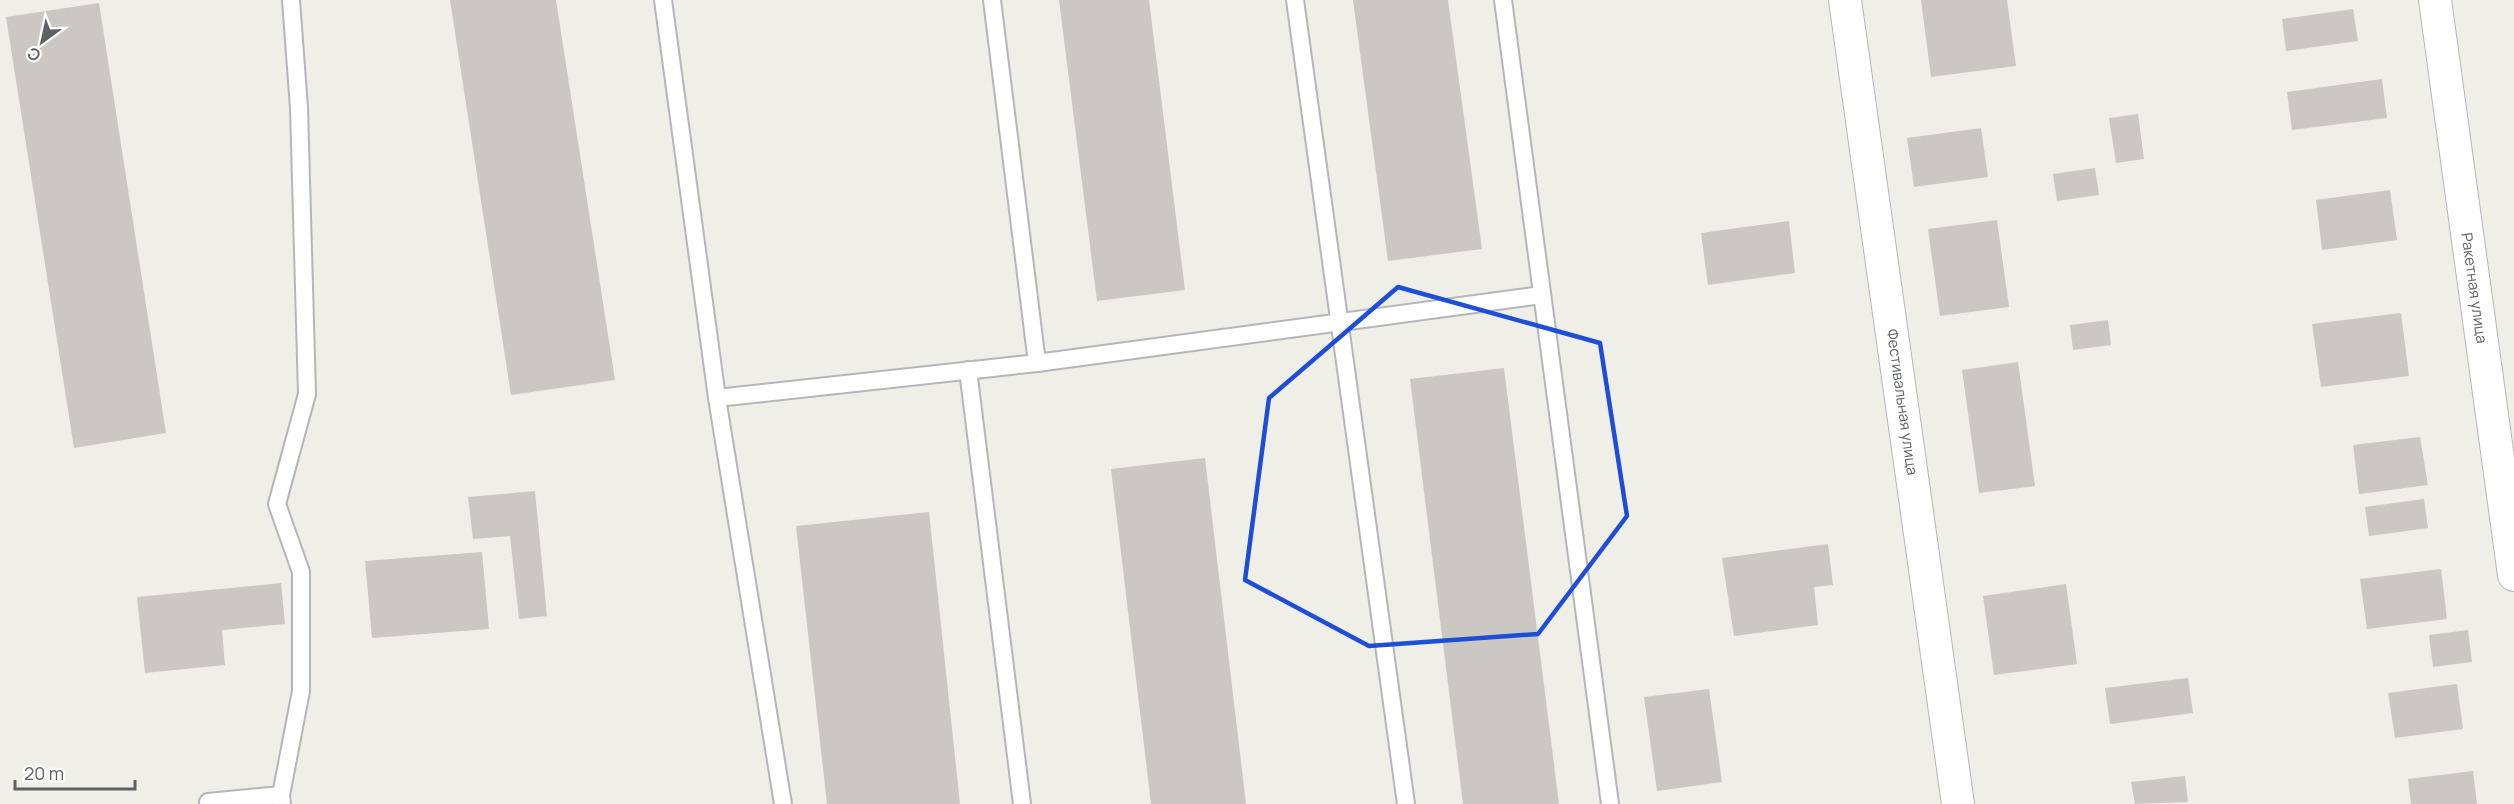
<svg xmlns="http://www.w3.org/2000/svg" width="2514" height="804" viewBox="0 0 2514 804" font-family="Manrope,sans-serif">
  <rect width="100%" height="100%" fill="#efeee7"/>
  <g fill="#cbc8c4">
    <path d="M450,0H556L615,380L511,395Z"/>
    <path d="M1059,0H1149L1185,290L1097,301Z"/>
    <path d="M1353,0H1448L1482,249L1388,261Z"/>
    <path d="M1921,0H2007L2016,66L1931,77Z"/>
    <path d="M99,3L166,433L74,448L6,17Z"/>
    <path d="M2353,9L2358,41L2286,51L2282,19Z"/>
    <path d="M2382,79L2387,118L2292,130L2287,92Z"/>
    <path d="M2138,114L2144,159L2116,163L2109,118Z"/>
    <path d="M1981,128L1988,177L1914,187L1907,138Z"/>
    <path d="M2095,168L2099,195L2057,201L2053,174Z"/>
    <path d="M2390,190L2397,240L2322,250L2316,200Z"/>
    <path d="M1997,220L2009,307L1940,316L1928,229Z"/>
    <path d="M1789,221L1795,273L1708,285L1701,233Z"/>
    <path d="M2401,313L2409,376L2321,387L2312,324Z"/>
    <path d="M2108,320L2111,345L2073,350L2070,325Z"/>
    <path d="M2018,362L2035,486L1979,493L1962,370Z"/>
    <path d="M1504,368L1559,804H1463L1410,379Z"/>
    <path d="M2420,437L2428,485L2359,494L2353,445Z"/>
    <path d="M1205,458L1246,804H1151L1111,469Z"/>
    <path d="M535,491L547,616L519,619L510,536L473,539L468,497Z"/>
    <path d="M2424,499L2428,528L2369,536L2365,507Z"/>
    <path d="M929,512L960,804H827L796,526Z"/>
    <path d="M1828,544L1833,585L1814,587L1818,625L1734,636L1722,558Z"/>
    <path d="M482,552L489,629L372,638L365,561Z"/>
    <path d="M2441,569L2447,619L2367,629L2360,579Z"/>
    <path d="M281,583L285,624L222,630L225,665L145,673L137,597Z"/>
    <path d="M2066,584L2077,664L1994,675L1983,596Z"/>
    <path d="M2468,630L2472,662L2433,667L2429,635Z"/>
    <path d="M2188,678L2193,713L2110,724L2105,688Z"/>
    <path d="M2457,684L2463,729L2395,738L2388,693Z"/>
    <path d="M1709,689L1722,782L1657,791L1644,697Z"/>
    <path d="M2473,771L2477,804H2411L2408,779Z"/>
    <path d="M2185,776L2188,802L2135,804L2131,782Z"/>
  </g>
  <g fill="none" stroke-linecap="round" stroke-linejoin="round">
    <defs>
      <g id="service">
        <path d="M663,0L717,398L783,804"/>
        <path d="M992,0L1037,363"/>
        <path d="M1295,0L1406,804"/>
        <path d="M1503,0L1610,804"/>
        <path d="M968,370L1022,804"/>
        <path d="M717,398L1037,363L1542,295"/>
        <path d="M281,795L301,691V572L277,504L307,394L299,108L291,0"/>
        <path d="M208,802L281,795L282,804"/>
      </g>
      <g id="minor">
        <path d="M1845,0L1958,804"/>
        <path d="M2435,0L2514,575"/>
      </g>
    </defs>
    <use href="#service" stroke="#b4b6ba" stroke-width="20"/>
    <use href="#minor" stroke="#b4b6ba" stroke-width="34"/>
    <use href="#service" stroke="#fff" stroke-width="16"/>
    <use href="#minor" stroke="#fff" stroke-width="32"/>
  </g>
  <path fill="none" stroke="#1d4ed8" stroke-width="4.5" stroke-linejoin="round" d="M1398,287L1600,343L1627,516L1538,634L1369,646L1245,580L1269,398Z"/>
  <g text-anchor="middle" stroke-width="4.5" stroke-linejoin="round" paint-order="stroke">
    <g font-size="15" fill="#5e6166" stroke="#fff">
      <text transform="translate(2474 288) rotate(82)" y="5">Ракетная улица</text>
      <text transform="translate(1902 402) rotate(82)" y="5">Фестивальная улица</text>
    </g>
  </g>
  <g transform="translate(42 42) rotate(213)" stroke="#ffffff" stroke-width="4.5" paint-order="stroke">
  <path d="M0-4.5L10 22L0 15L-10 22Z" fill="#5e6166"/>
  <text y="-9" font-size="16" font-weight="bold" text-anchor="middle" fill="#5e6166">С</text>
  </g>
  <path d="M15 780v9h120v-9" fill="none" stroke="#5e6166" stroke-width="3"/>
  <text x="24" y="780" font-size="18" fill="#5e6166" stroke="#ffffff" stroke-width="4.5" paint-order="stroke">20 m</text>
</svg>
